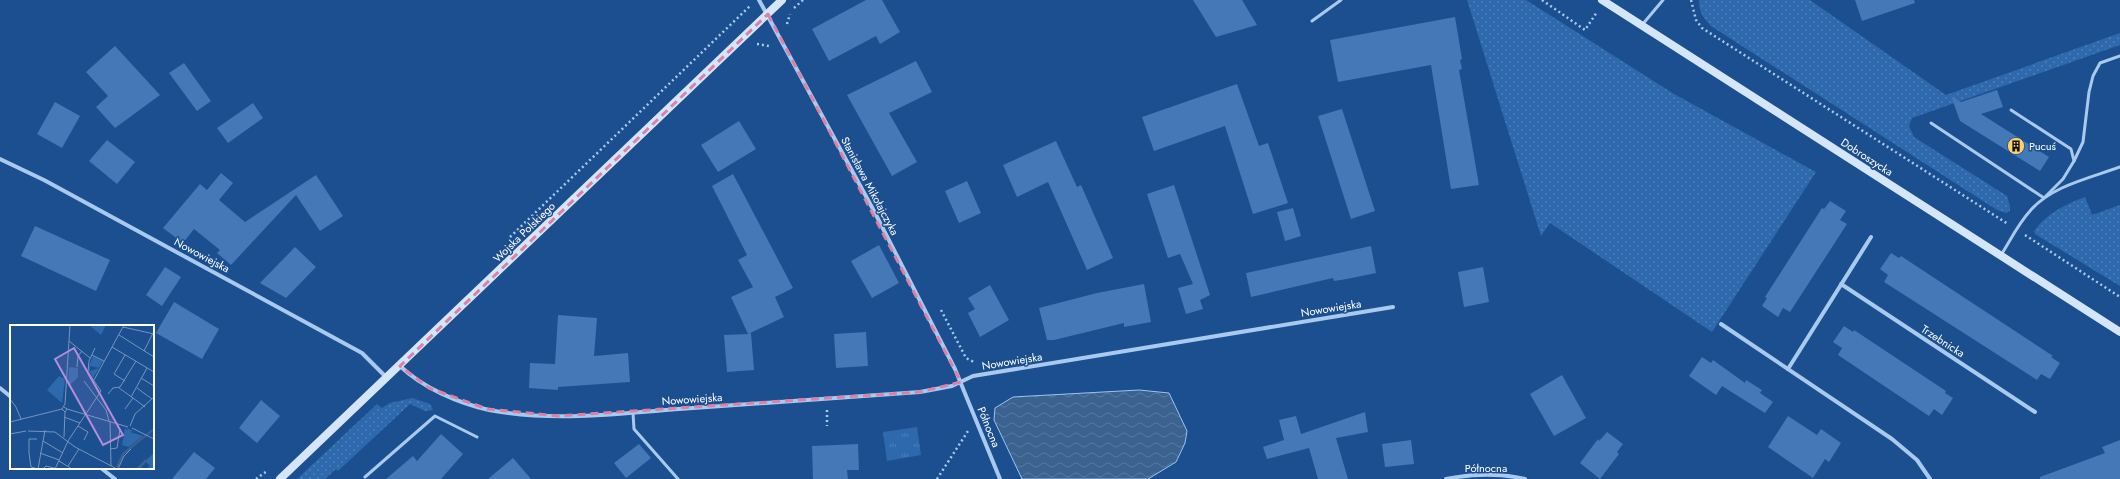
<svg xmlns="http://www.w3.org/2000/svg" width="2120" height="479" viewBox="0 0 2120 479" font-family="Jost,sans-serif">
  <defs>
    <pattern id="grass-dots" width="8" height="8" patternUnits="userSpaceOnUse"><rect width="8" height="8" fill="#2e69ad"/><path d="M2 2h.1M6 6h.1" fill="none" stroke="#4d80b9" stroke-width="1.8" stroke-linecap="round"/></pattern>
    <pattern id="park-tufts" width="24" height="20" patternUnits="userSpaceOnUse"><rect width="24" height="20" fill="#2e69ad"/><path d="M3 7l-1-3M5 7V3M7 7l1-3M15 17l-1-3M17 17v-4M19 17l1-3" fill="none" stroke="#4d80b9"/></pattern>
    <pattern id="water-waves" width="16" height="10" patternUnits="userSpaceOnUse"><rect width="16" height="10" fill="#3c6290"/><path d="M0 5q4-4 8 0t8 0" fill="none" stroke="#597aa1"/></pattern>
  </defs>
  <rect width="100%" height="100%" fill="#1b4f8f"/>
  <g fill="url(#grass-dots)">
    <path d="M1467,0H1526L1674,94L1816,172L1712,332L1550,223L1541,236Z"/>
    <path d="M1699,0H1810L1946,95L2120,33V45L1912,118L1909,126L1914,137L2007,196L2010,206V211L2006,213L1997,210L1711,26C1703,18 1699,12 1699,0Z"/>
    <path d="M2085,197L2092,215L2120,205V286L2035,234L2034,231C2046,214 2066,204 2085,197Z"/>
    <path d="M412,398L430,404L433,410L425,411L410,404L338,471L336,469L325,479H297L377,404L382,408L390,403Z"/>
  </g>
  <path fill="url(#park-tufts)" d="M917,427L921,455L887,461L883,432Z"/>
  <path fill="url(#water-waves)" stroke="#9cc4f0" d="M1139,390L1169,393L1187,431L1185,443L1176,462L1148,479H1022L994,420L995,408L1013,397Z"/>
  <g fill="#4478b7">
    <path d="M866,0H882L900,32L880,44L876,36L829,61L812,29Z"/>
    <path d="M1193,0H1242L1257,25L1216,37Z"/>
    <path d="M1855,0H1914L1915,3L1862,21Z"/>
    <path d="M1455,17L1462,59L1460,60L1462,69L1459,70L1479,185L1451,189L1431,65L1338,82L1330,40Z"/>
    <path d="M115,46L160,95L115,128L96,107L108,96L86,72Z"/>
    <path d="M916,61L932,92L889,113L917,162L892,176L847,95Z"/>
    <path d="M184,63L211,101L197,111L169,73Z"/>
    <path d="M1237,84L1259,146L1268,143L1288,203L1253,214L1225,126L1154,151L1142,117Z"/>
    <path d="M1997,90L2003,107L1981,114L2049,157L2040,171L1960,121L1951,96L1961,102Z"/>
    <path d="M55,102L80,116L62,148L37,134Z"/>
    <path d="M253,103L263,118L228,143L217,128Z"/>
    <path d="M1342,109L1375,211L1351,219L1318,116Z"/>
    <path d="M739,121L756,149L718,172L701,145Z"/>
    <path d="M107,140L135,162L117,184L89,161Z"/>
    <path d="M1056,141L1077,187L1081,185L1113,258L1087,270L1048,182L1017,197L1003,165Z"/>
    <path d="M221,173L233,183L219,200L245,222L316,175L343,216L320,231L296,195L231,265L217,253L220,250L194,229L183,243L163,228L200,184L207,190Z"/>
    <path d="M733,174L793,288L775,297L784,317L748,334L751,333L754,370L727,372L724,335L748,334L731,297L753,287L738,260L747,255L712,186Z"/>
    <path d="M967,181L981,213L959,223L945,191Z"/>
    <path d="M1174,185L1210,295L1200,300L1199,297L1203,309L1186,314L1178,288L1193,284L1180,254L1168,258L1147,194Z"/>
    <path d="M1830,201L1846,211L1840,220L1847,224L1790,312L1783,308L1778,317L1762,306L1767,298L1765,297L1822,208L1824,209Z"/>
    <path d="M1293,208L1301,236L1285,241L1277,212Z"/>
    <path d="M35,226L110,260L96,291L21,256Z"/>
    <path d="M879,245L899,283L872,298L851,261Z"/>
    <path d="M1371,246L1376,273L1347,279L1334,281L1333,278L1251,297L1246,273Z"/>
    <path d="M295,247L316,267L286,298L260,283Z"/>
    <path d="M1891,253L1899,258L1901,256L2053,356L2051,357L2060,363L2050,379L2041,374L2037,380L1884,282L1888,275L1880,269Z"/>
    <path d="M165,267L181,277L162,306L146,295Z"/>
    <path d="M1483,267L1489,302L1464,307L1458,272Z"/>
    <path d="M1144,284L1151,322L1124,327V323L1054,340H1047L1039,308L1097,293Z"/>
    <path d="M990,285L1009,320L980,337L968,313L975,309L968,298Z"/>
    <path d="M174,302L219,329L202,359L156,333Z"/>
    <path d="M558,315L597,318L594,356L628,353L630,382L558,387V390L529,388L530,363L555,364Z"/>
    <path d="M1844,326L1853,332L1854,330L1946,391L1945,393L1953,398L1942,415L1934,409L1929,416L1838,355L1842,348L1833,342Z"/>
    <path d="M866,332L868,366L836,368L834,334Z"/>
    <path d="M1702,357L1711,363L1713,360L1745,383L1746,380L1762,390L1760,393L1773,402L1765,413L1722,386L1716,395L1689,376Z"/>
    <path d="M1562,375L1586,418L1554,436L1530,394Z"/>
    <path d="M261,400L280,416L257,443L239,428Z"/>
    <path d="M1365,412L1368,432L1336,438L1348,479H1318L1309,448L1267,459L1263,447L1284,440L1279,420L1296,416L1301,434Z"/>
    <path d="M1788,416L1817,435L1821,429L1841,443L1829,462L1825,459L1813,478L1768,447Z"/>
    <path d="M1607,432L1623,444L1617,452L1619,454L1600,479L1580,463L1598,439L1599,441Z"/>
    <path d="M441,434L463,454L441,479H386L413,456L417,461Z"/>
    <path d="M1411,440L1414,464L1385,467L1382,444Z"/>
    <path d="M2120,440V479H2040V477L2105,453L2102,447Z"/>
    <path d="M639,444L651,458L626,478L614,463Z"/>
    <path d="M858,444L859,470H847L848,479H813L812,446Z"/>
    <path d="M194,452L215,468L206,479H172Z"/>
    <path d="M513,458L531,479H488Z"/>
  </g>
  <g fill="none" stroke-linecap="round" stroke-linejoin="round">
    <g stroke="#a9c9ee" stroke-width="2.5" stroke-dasharray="2 3" stroke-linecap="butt">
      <path d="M1542,0L1585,30L1597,12"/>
      <path d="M1691,0L1696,20L1702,28L2008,224"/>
      <path d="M794,8L803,0"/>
      <path d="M787,24L790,14"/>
      <path d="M757,44L769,46"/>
      <path d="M2025,235L2120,297"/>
      <path d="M510,237L750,6"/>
      <path d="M941,310L966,358L974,362"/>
      <path d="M827,410V426"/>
      <path d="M256,479L267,471"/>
      <path d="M937,479L968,431"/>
    </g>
    <g stroke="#a9c9ee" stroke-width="3">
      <path d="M1312,21L1341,0"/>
      <path d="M1642,25L1663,0"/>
      <path d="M1931,123L2044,198L2063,179L2074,161L2071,149L2011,110"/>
      <path d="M2074,161L2083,142L2089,92L2093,76L2100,63L2120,56"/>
      <path d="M2001,255C2010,241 2018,224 2030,211C2051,186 2090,178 2120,167"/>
      <path d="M633,413L634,429L678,479"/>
      <path d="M365,477L435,416L477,437"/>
    </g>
    <g stroke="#a9c9ee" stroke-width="4">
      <path d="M759,0L874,211L955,369L1000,479"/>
      <path d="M0,159L44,180L362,353L387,378"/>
      <path d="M1841,284L2035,412"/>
      <path d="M1721,324L1892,439L1917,460L1930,479"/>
      <path d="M400,366C423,388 458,403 489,410C550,422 616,414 679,409C759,404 839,398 920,392L952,386L973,376L1393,307"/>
      <path d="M1788,369L1871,237"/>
      <path d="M0,388L11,397"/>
      <path d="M101,468L115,479"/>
      <path d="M1446,479C1471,474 1500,473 1525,479"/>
    </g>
    <g stroke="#d6e6fa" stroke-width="8">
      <path d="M1602,0L2120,332"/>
      <path d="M280,479L782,0"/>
    </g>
  </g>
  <path fill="none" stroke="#dd80a5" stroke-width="3" stroke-dasharray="8 5" stroke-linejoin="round" d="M768,14L961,382L920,392L558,416L487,409L429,388L400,366Z"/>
  <defs>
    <symbol id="building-disc" viewBox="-11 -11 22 22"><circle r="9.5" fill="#ffd166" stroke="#1b4f8f"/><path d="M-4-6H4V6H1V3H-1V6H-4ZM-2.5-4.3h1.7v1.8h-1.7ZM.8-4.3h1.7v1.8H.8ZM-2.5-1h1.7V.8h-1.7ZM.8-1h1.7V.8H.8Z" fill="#111"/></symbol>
  </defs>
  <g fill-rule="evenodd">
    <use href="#building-disc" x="2006" y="136" width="20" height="20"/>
  </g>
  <g text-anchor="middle" stroke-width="3" stroke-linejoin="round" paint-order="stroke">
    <g font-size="11" fill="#fff" stroke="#1b4f8f" text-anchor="start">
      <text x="2029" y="150">Pucuś</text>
    </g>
    <g font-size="11" fill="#fff" stroke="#1b4f8f">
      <text transform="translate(1867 157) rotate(33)" y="4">Dobroszycka</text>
      <text transform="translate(870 186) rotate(62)" y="4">Stanisława Mikołajczyka</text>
      <text transform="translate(524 232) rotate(-44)" y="4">Wojska Polskiego</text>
      <text transform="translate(202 255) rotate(28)" y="4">Nowowiejska</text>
      <text transform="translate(1331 308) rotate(-9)" y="4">Nowowiejska</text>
      <text transform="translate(1943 341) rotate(33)" y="4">Trzebnicka</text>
      <text transform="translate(1012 361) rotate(-9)" y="4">Nowowiejska</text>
      <text transform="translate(692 399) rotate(-4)" y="4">Nowowiejska</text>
      <text transform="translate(989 427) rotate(68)" y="4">Północna</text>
      <text x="1486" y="472">Północna</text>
    </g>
  </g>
  <g transform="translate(10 325)">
    <rect width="144" height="144" fill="#1b4f8f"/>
    <path d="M79,0H96L91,10ZM83,31L93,36L89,43L80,41V46L89,43L83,53L78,44ZM59,42L68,43V52L58,62ZM49,51L55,54L52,78L37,65ZM115,103L118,106L117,103L123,106L120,107L133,111L119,122L112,120ZM144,128V144L137,143L140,141L136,137L130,144H126Z" fill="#2e69ad"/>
    <path fill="none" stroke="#3c6290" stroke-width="2" d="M107,142L113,129L144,104M127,144L136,135"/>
    <path fill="none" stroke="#7695bc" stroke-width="1" d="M113,2L144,9M109,10L144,32M59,16L80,33M102,22L144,47M134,26L143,8M82,30L94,36M115,30L104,49L115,56M67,42L68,31L72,26M131,53L144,61M84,55L114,0M74,56L96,85L99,96M109,63L123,73L115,84M127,63L142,74M98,69L103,63L110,62L126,36M121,72L137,43M123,73L135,82M0,74L6,82L11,94M54,82L57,84L55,87L52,84L55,79L60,0M57,84L118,102M54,92L70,98M100,96L101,141M0,97L52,84M68,101L78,107L74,115M120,101L125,89L144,72M122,103L144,114M18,106L45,107L65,122L107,144M0,109L16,106M54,112L55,87M27,114H19V128L21,142L28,144L35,105M33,116L53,128M58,116L91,66L78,47L79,36L85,23M100,124L107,123L110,104M30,128L49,135M49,136L62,144M58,141L69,124M33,144L36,141L48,144M45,144L58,116M108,144L114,131L121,124"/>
    <path fill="#b68bdc" fill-opacity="0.15" stroke="#b68bdc" stroke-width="2" d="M64,23L113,110L93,120L45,34Z"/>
    <rect width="144" height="144" fill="none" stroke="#fff" stroke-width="2"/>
  </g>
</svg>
